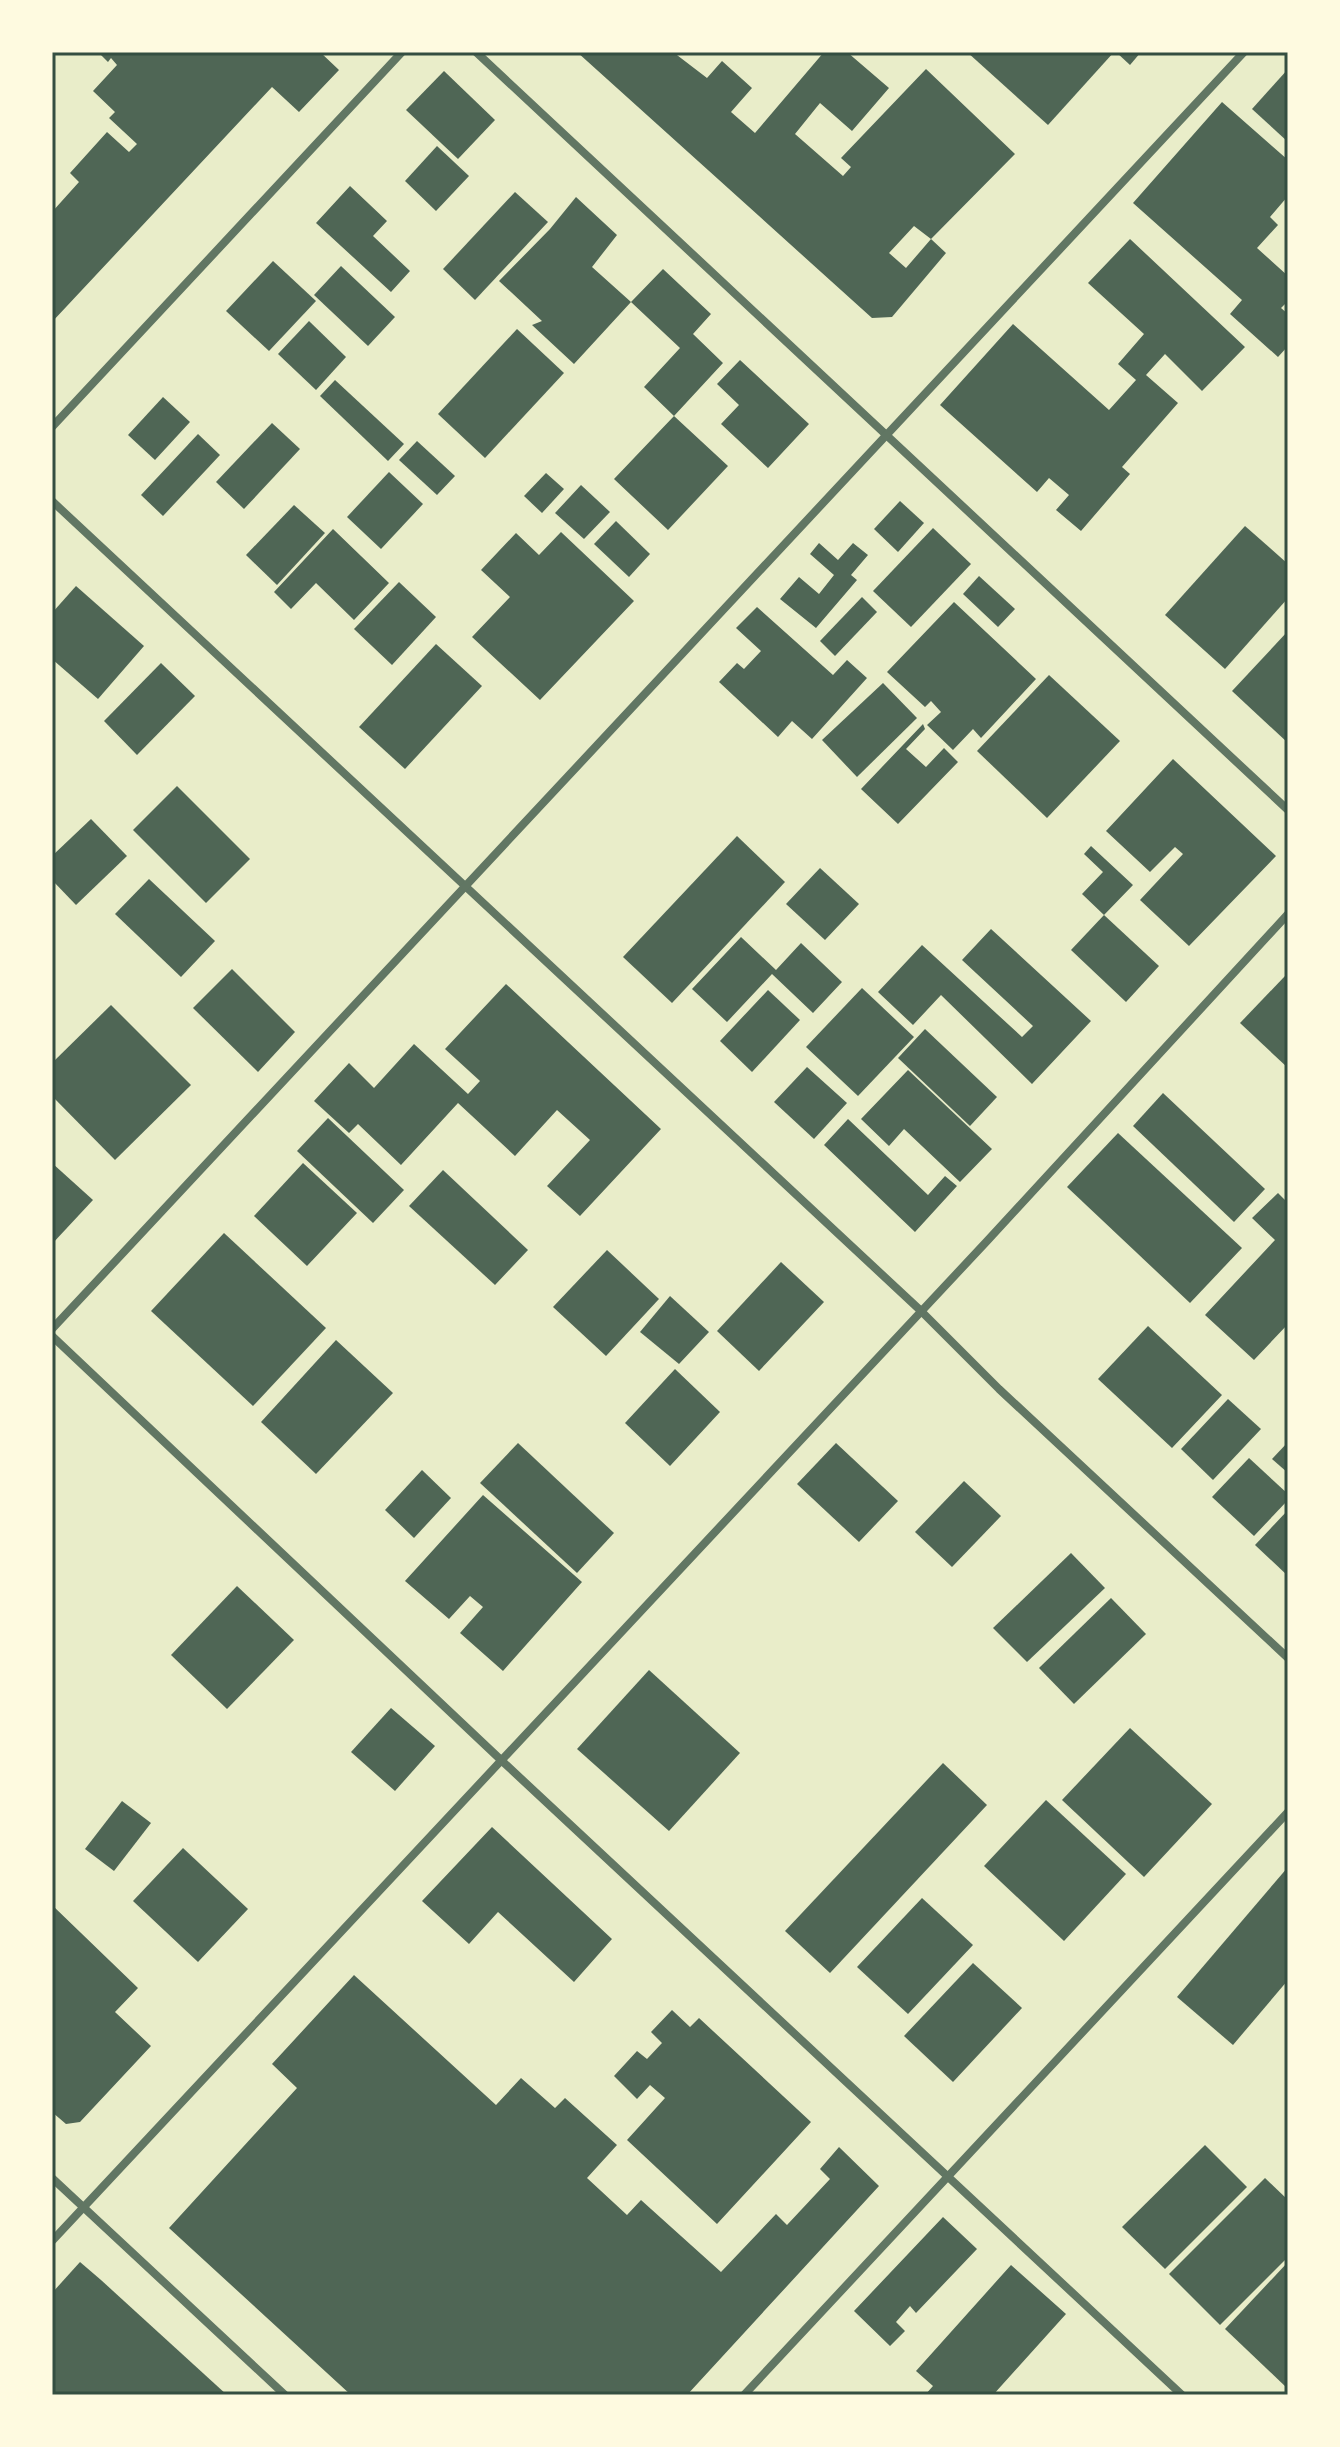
<svg xmlns="http://www.w3.org/2000/svg" width="1340" height="2447" viewBox="0 0 1340 2447" font-family="'PT Sans Narrow',sans-serif">
  <rect width="100%" height="100%" fill="#e9edc9"/>
  <g fill="#4f6655">
    <path d="M98,52H320L339,70L299,112L272,87L52,322V212L79,182L70,173L107,132L129,152L137,144L109,118L115,112L93,91L117,65L111,58L108,62Z"/>
    <path d="M577,52H673L707,78L722,61L752,88L731,112L755,133L824,52H847L889,88L852,131L820,103L795,134L843,176L851,167L841,158L926,69L1015,154L931,239L914,226L889,253L906,268L931,239L946,253L892,317L872,318Z"/>
    <path d="M967,52H1114L1048,125Z"/>
    <path d="M1116,52H1141L1130,65Z"/>
    <path d="M1288,69V142L1252,109Z"/>
    <path d="M444,71L495,120L458,159L406,110Z"/>
    <path d="M1222,102L1288,160V196L1270,217L1278,225L1257,248L1288,276V301L1281,308L1288,314V346L1278,357L1230,314L1242,300L1133,203Z"/>
    <path d="M437,146L469,176L436,211L405,181Z"/>
    <path d="M350,186L387,221L373,236L410,271L391,292L316,223Z"/>
    <path d="M515,192L548,222L475,300L443,269Z"/>
    <path d="M576,197L617,235L592,267L631,302L574,364L532,325L542,321L499,281L550,229Z"/>
    <path d="M1130,239L1245,347L1202,391L1165,354L1146,375L1178,403L1122,467L1130,474L1081,531L1056,510L1069,495L1049,478L1037,492L940,405L1013,324L1109,410L1136,380L1118,364L1144,334L1088,283Z"/>
    <path d="M273,261L316,301L269,351L226,311Z"/>
    <path d="M341,266L395,317L368,346L314,295Z"/>
    <path d="M663,269L711,314L693,334L723,363L674,416L728,466L668,530L614,479L674,416L644,387L680,348L631,302Z"/>
    <path d="M309,321L346,357L316,390L278,354Z"/>
    <path d="M517,329L564,373L485,458L438,414Z"/>
    <path d="M740,360L809,424L768,468L721,424L739,405L717,384Z"/>
    <path d="M335,380L404,444L388,461L320,396Z"/>
    <path d="M163,397L190,422L155,460L128,435Z"/>
    <path d="M272,423L300,449L244,509L216,482Z"/>
    <path d="M198,434L220,455L163,516L141,495Z"/>
    <path d="M417,441L455,476L437,495L399,460Z"/>
    <path d="M389,472L423,504L381,549L347,517Z"/>
    <path d="M546,473L564,489L542,513L524,496Z"/>
    <path d="M581,485L610,512L584,539L555,513Z"/>
    <path d="M900,501L924,523L898,552L874,529Z"/>
    <path d="M294,505L325,533L277,585L246,555Z"/>
    <path d="M616,521L650,554L629,577L594,544Z"/>
    <path d="M1245,526L1288,564V598L1225,669L1165,615Z"/>
    <path d="M933,528L971,564L911,627L873,591Z"/>
    <path d="M333,529L389,583L354,620L316,583L291,609L274,592Z"/>
    <path d="M561,532L634,601L540,700L472,637L510,597L481,570L516,533L539,555Z"/>
    <path d="M819,543L838,560L853,543L868,555L851,575L857,580L816,628L780,599L799,577L819,594L834,575L810,554Z"/>
    <path d="M979,576L1015,609L998,627L963,594Z"/>
    <path d="M399,582L436,617L392,665L354,629Z"/>
    <path d="M76,586L144,646L98,699L52,659V613Z"/>
    <path d="M862,597L877,612L835,656L820,641Z"/>
    <path d="M954,602L1036,679L981,738L973,729L953,750L927,725L941,712L931,701L925,707L887,672Z"/>
    <path d="M757,607L833,675L847,660L867,678L812,739L792,721L778,737L719,682L737,663L744,669L761,651L736,628Z"/>
    <path d="M1288,631V743L1232,691Z"/>
    <path d="M436,644L482,686L405,769L359,727Z"/>
    <path d="M161,663L195,696L137,755L104,721Z"/>
    <path d="M1049,675L1120,741L1047,818L977,751Z"/>
    <path d="M883,683L917,718L857,777L822,740Z"/>
    <path d="M923,724L925,729L906,749L926,767L944,748L958,762L898,824L861,789Z"/>
    <path d="M1173,759L1276,856L1189,946L1140,900L1183,854L1175,847L1150,872L1106,831Z"/>
    <path d="M177,786L250,859L206,903L133,830Z"/>
    <path d="M91,819L127,856L76,905L52,880V856Z"/>
    <path d="M737,836L785,882L672,1003L623,957Z"/>
    <path d="M1091,846L1133,885L1104,915L1082,894L1103,872L1084,854Z"/>
    <path d="M820,868L859,904L825,940L786,904Z"/>
    <path d="M149,879L215,941L181,977L115,914Z"/>
    <path d="M1104,915L1159,966L1126,1002L1071,950Z"/>
    <path d="M991,929L1091,1021L1032,1084L941,995L913,1025L878,992L922,945L1022,1037L1033,1026L962,960Z"/>
    <path d="M741,937L776,970L801,943L842,982L813,1013L772,974L727,1022L692,989Z"/>
    <path d="M232,969L295,1032L258,1072L193,1008Z"/>
    <path d="M1285,976L1288,979V1068L1240,1023Z"/>
    <path d="M506,984L661,1129L580,1216L547,1186L590,1140L557,1110L515,1156L458,1103L401,1165L358,1124L349,1133L314,1101L349,1063L374,1088L414,1044L468,1094L480,1081L445,1049Z"/>
    <path d="M862,988L914,1037L858,1096L806,1047Z"/>
    <path d="M768,990L800,1020L752,1072L720,1041Z"/>
    <path d="M111,1005L191,1085L115,1160L52,1096V1063Z"/>
    <path d="M925,1029L997,1097L970,1126L898,1058Z"/>
    <path d="M807,1067L847,1103L814,1139L774,1102Z"/>
    <path d="M908,1070L992,1149L960,1182L904,1129L889,1146L861,1119Z"/>
    <path d="M1163,1093L1265,1189L1234,1222L1133,1126Z"/>
    <path d="M328,1118L404,1190L373,1223L297,1151Z"/>
    <path d="M848,1119L928,1195L945,1176L957,1186L915,1232L824,1145Z"/>
    <path d="M1118,1133L1242,1248L1190,1303L1067,1187Z"/>
    <path d="M52,1163L93,1200L52,1244Z"/>
    <path d="M303,1163L357,1213L307,1266L254,1216Z"/>
    <path d="M443,1170L528,1250L495,1285L409,1206Z"/>
    <path d="M1278,1193L1288,1203V1324L1254,1360L1205,1315L1275,1240L1252,1218Z"/>
    <path d="M224,1233L326,1328L253,1406L151,1311Z"/>
    <path d="M607,1250L659,1299L606,1356L553,1307Z"/>
    <path d="M781,1262L824,1302L759,1371L717,1331Z"/>
    <path d="M670,1296L709,1332L679,1364L640,1332Z"/>
    <path d="M1148,1326L1222,1395L1172,1448L1098,1379Z"/>
    <path d="M336,1340L393,1393L316,1474L261,1422Z"/>
    <path d="M675,1369L720,1412L670,1466L625,1423Z"/>
    <path d="M1228,1399L1261,1429L1213,1480L1181,1449Z"/>
    <path d="M1288,1442V1473L1272,1459Z"/>
    <path d="M518,1443L614,1533L577,1573L480,1483Z"/>
    <path d="M836,1443L898,1501L859,1542L797,1484Z"/>
    <path d="M1249,1458L1288,1494V1500L1254,1536L1212,1497Z"/>
    <path d="M422,1470L451,1498L414,1538L385,1510Z"/>
    <path d="M964,1481L1001,1516L952,1567L915,1532Z"/>
    <path d="M483,1495L582,1582L503,1671L460,1633L483,1607L470,1596L449,1619L405,1581Z"/>
    <path d="M1288,1510V1576L1255,1545Z"/>
    <path d="M1071,1553L1105,1588L1027,1662L993,1628Z"/>
    <path d="M237,1586L294,1640L227,1709L171,1655Z"/>
    <path d="M1111,1598L1146,1634L1074,1704L1039,1668Z"/>
    <path d="M649,1670L740,1753L669,1831L577,1749Z"/>
    <path d="M391,1708L435,1746L395,1791L351,1752Z"/>
    <path d="M1130,1728L1212,1804L1144,1877L1062,1800Z"/>
    <path d="M943,1763L987,1805L830,1973L785,1931Z"/>
    <path d="M1046,1800L1126,1874L1064,1941L984,1866Z"/>
    <path d="M122,1801L151,1823L114,1871L85,1849Z"/>
    <path d="M492,1827L612,1939L574,1982L498,1912L469,1944L422,1901Z"/>
    <path d="M183,1848L248,1909L198,1962L133,1901Z"/>
    <path d="M1288,1867V1980L1233,2045L1177,1997Z"/>
    <path d="M922,1898L973,1945L908,2014L857,1967Z"/>
    <path d="M52,1905L138,1988L115,2012L151,2046L80,2122L66,2124L52,2112Z"/>
    <path d="M973,1963L1022,2008L953,2082L904,2036Z"/>
    <path d="M354,1975L496,2105L521,2078L555,2108L565,2098L617,2145L587,2178L627,2215L641,2200L721,2272L776,2214L787,2225L830,2179L820,2169L839,2147L879,2186L687,2395H351L169,2228L297,2088L272,2064Z"/>
    <path d="M672,2010L690,2027L699,2018L811,2122L717,2224L627,2140L665,2098L650,2085L637,2099L614,2076L637,2051L647,2059L662,2043L651,2032Z"/>
    <path d="M1205,2145L1247,2187L1165,2269L1122,2227Z"/>
    <path d="M1265,2178L1288,2200V2257L1220,2325L1169,2274Z"/>
    <path d="M943,2217L977,2249L916,2313L910,2306L896,2322L905,2331L890,2346L854,2311Z"/>
    <path d="M80,2262L101,2280L227,2395H52V2293Z"/>
    <path d="M1288,2262V2389L1225,2329Z"/>
    <path d="M1011,2265L1066,2314L993,2395H925L933,2386L916,2371Z"/>
  </g>
  <g fill="none" stroke-linecap="round" stroke-linejoin="round">
    <g stroke="#617663" stroke-width="8">
      <path d="M476,52L1288,810"/>
      <path d="M52,427L402,52"/>
      <path d="M52,501L920,1310L999,1389L1288,1658"/>
      <path d="M52,1329L1244,52"/>
      <path d="M52,1336L501,1760L1182,2395"/>
      <path d="M52,2178L285,2395"/>
      <path d="M52,2241L988,1240L1288,914"/>
      <path d="M744,2395L1288,1812"/>
    </g>
  </g>
  <rect width="1340" height="2447" fill="none" stroke="#fefae0" stroke-width="108"/>
  <rect x="54" y="54" width="1232" height="2339" fill="none" stroke="#344e41" stroke-width="3"/>
</svg>
